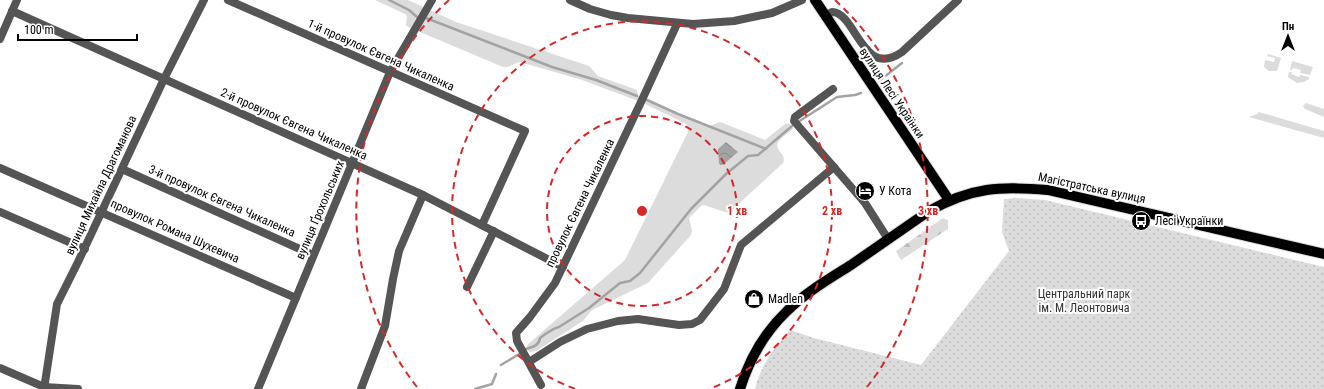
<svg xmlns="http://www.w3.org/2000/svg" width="1324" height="389" viewBox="0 0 1324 389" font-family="'Roboto Condensed',sans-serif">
  <defs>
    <pattern id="forest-firs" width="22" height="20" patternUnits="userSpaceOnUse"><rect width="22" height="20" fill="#dcdcdc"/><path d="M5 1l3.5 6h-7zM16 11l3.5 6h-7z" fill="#bbb"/></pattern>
    <pattern id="park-dots" width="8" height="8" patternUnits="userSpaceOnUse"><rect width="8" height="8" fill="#dcdcdc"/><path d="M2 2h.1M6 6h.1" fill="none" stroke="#bbb" stroke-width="1.8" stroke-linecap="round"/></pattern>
    <pattern id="water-waves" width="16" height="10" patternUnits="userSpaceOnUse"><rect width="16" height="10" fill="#a3a3a3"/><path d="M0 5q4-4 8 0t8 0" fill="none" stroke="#8b8b8b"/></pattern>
  </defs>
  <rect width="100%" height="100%" fill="#fff"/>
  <g fill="#dcdcdc">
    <path d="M375,0H408L456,22L589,66L598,76L637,90L638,96L709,126L720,122L765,140L785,124L789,123L793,128L792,130C788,133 782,137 779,141C772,150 788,154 783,163L731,211L728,213L704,205L701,206L689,218L692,231L691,235L648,283L592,310L583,321L536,351L530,352L526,349L527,345L625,260L688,132V127L686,124L641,102L582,80L520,62C513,63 510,68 503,67L408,27L406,25L407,16L405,14Z"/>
    <path d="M1268,54L1281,58L1277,71H1269L1264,67L1265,60L1274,62L1275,58L1267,56Z"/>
    <path d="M1292,61L1313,67L1310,75L1300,73L1301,70L1293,68L1292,70H1290Z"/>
    <path d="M1289,72H1292L1291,74L1299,77L1300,75L1309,77V79L1304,82L1297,83L1288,77Z"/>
    <path d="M1306,103L1324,109V117L1305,109L1303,106Z"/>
    <path d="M1259,112L1324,131V138L1249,117L1257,114Z"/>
  </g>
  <path fill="url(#forest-firs)" d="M943,218L948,220V229L901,260L896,251Z"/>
  <path fill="url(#park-dots)" d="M1016,198L1045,200L1324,267V389H755C760,366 775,347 790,330L814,338L921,365L1009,251L1002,232L1004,199Z"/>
  <path fill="url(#water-waves)" d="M726,142L738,152L724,164L721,165L719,164L718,149Z"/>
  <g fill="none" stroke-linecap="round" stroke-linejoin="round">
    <g stroke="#a3a3a3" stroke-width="2.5">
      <path d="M389,0L409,10L417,17"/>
      <path d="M426,18L552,67L596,80L637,96"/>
      <path d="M879,81L902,63"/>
      <path d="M647,100L678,114L766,149"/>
      <path d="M798,122L837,97L855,95L861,93"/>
      <path d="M526,349C532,347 539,346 540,338C544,335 554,328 559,327L589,308L620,283L630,281L640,273L691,209L726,174L748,156L758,155L792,126"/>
      <path d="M501,365L521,353"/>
      <path d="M475,389L492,384L496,374"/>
    </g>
    <defs>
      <g id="major">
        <path d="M815,0L949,200"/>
        <path d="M740,389C749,360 765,332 787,311C805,293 829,279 851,265C877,247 903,229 929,211C972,187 1000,186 1048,190L1324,254"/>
      </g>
    </defs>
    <use href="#major" stroke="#dbdbdb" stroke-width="12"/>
    <g stroke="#555" stroke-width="8">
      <path d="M228,0L525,131L482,225"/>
      <path d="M570,0L590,9L611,15L628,18L693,24L734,21L772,13L802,0"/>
      <path d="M12,11L423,195L563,267"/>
      <path d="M825,16L832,12C856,12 862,80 902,52L958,0"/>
      <path d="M0,39L17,0"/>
      <path d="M833,89L795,117L794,121L865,203L888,239"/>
      <path d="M0,168L296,298"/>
      <path d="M122,169L313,255"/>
      <path d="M0,212L85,249"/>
      <path d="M467,287L494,231"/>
      <path d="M529,362L560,342L587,329L618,321L638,319L679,325L692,324L700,320L724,289L741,245L834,167"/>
      <path d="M0,368L44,387L78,389"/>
      <path d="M541,385L517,341L516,333L530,317L555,283L641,102L677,24"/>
      <path d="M44,389L57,304L78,262L164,79L204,0"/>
      <path d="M258,389L390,72L432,0"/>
      <path d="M361,389L385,326L393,279L399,251L423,195"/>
    </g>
    <use href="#major" stroke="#000" stroke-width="10"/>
  </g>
  <g fill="none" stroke="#d62828" stroke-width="2" stroke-dasharray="7 5">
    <circle cx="642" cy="211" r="95"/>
    <path d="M575 389A190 190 0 1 1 709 389"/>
    <path d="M417 387A286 286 0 0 1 449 0M835 0A286 286 0 0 1 867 387"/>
  </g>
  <defs>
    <symbol id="hotel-disc" viewBox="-11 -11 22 22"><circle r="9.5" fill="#000" stroke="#fff"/><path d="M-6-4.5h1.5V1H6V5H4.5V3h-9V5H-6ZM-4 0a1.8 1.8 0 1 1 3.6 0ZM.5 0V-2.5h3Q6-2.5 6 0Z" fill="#fff"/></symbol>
    <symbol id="bus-disc" viewBox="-11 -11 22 22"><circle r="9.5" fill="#000" stroke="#fff"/><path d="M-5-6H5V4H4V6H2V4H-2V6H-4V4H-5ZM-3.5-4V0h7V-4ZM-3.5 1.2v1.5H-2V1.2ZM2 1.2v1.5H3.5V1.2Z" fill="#fff"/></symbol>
    <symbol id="shop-disc" viewBox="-11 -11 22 22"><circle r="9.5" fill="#000" stroke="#fff"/><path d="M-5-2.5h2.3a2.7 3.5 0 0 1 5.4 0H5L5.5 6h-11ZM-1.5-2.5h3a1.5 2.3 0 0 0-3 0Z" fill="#fff"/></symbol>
  </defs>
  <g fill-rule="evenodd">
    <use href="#hotel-disc" x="854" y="180" width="22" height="22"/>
    <use href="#bus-disc" x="1130" y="210" width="22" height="22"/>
    <use href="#shop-disc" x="743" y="288" width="22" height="22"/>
  </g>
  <g text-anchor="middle" stroke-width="4" stroke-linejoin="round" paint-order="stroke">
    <g font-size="12" fill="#000" stroke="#fff">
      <text transform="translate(381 55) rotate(24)" y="4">1-й провулок Євгена Чикаленка</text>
      <text transform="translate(892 93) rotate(56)" y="4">вулиця Лесі Українки</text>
      <text transform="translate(294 124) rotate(24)" y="4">2-й провулок Євгена Чикаленка</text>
      <text transform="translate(101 185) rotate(-65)" y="4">вулиця Михайла Драгоманова</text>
      <text transform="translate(1092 188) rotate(12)" y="4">Магістратська вулиця</text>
      <text transform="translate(222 201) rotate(24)" y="4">3-й провулок Євгена Чикаленка</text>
      <text transform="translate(580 203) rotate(-64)" y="4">провулок Євгена Чикаленка</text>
      <text transform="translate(320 210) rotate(-67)" y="4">вулиця Ґрохольських</text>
      <text transform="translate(175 231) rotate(24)" y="4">провулок Романа Шухевича</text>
    </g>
    <g font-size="12" fill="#000" stroke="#fff" text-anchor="start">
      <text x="879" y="195">У Кота</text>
      <text x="1155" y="225">Лесі Українки</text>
      <text x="768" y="303">Madlen</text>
    </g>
    <g font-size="12" fill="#333" stroke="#fff">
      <text x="1084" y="298">Центральний парк<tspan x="1084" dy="14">ім. М. Леонтовича</tspan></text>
    </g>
  </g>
  <circle cx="642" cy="211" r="6" fill="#d62828" stroke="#fff" stroke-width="2"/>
  <g font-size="12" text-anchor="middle" font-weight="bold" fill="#d62828" stroke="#fff" stroke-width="4" stroke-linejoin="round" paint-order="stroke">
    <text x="737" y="215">1 хв</text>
    <text x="832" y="215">2 хв</text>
    <text x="928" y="215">3 хв</text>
  </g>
  <g transform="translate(1288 36)" stroke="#ffffff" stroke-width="3" paint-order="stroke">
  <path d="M0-3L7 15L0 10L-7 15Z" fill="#000000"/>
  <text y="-6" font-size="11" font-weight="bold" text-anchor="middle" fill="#000000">Пн</text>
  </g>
  <path d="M18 34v6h119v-6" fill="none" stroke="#000000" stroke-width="2"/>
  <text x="24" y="34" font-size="12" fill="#000000" stroke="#ffffff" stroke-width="3" paint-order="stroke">100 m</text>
</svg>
